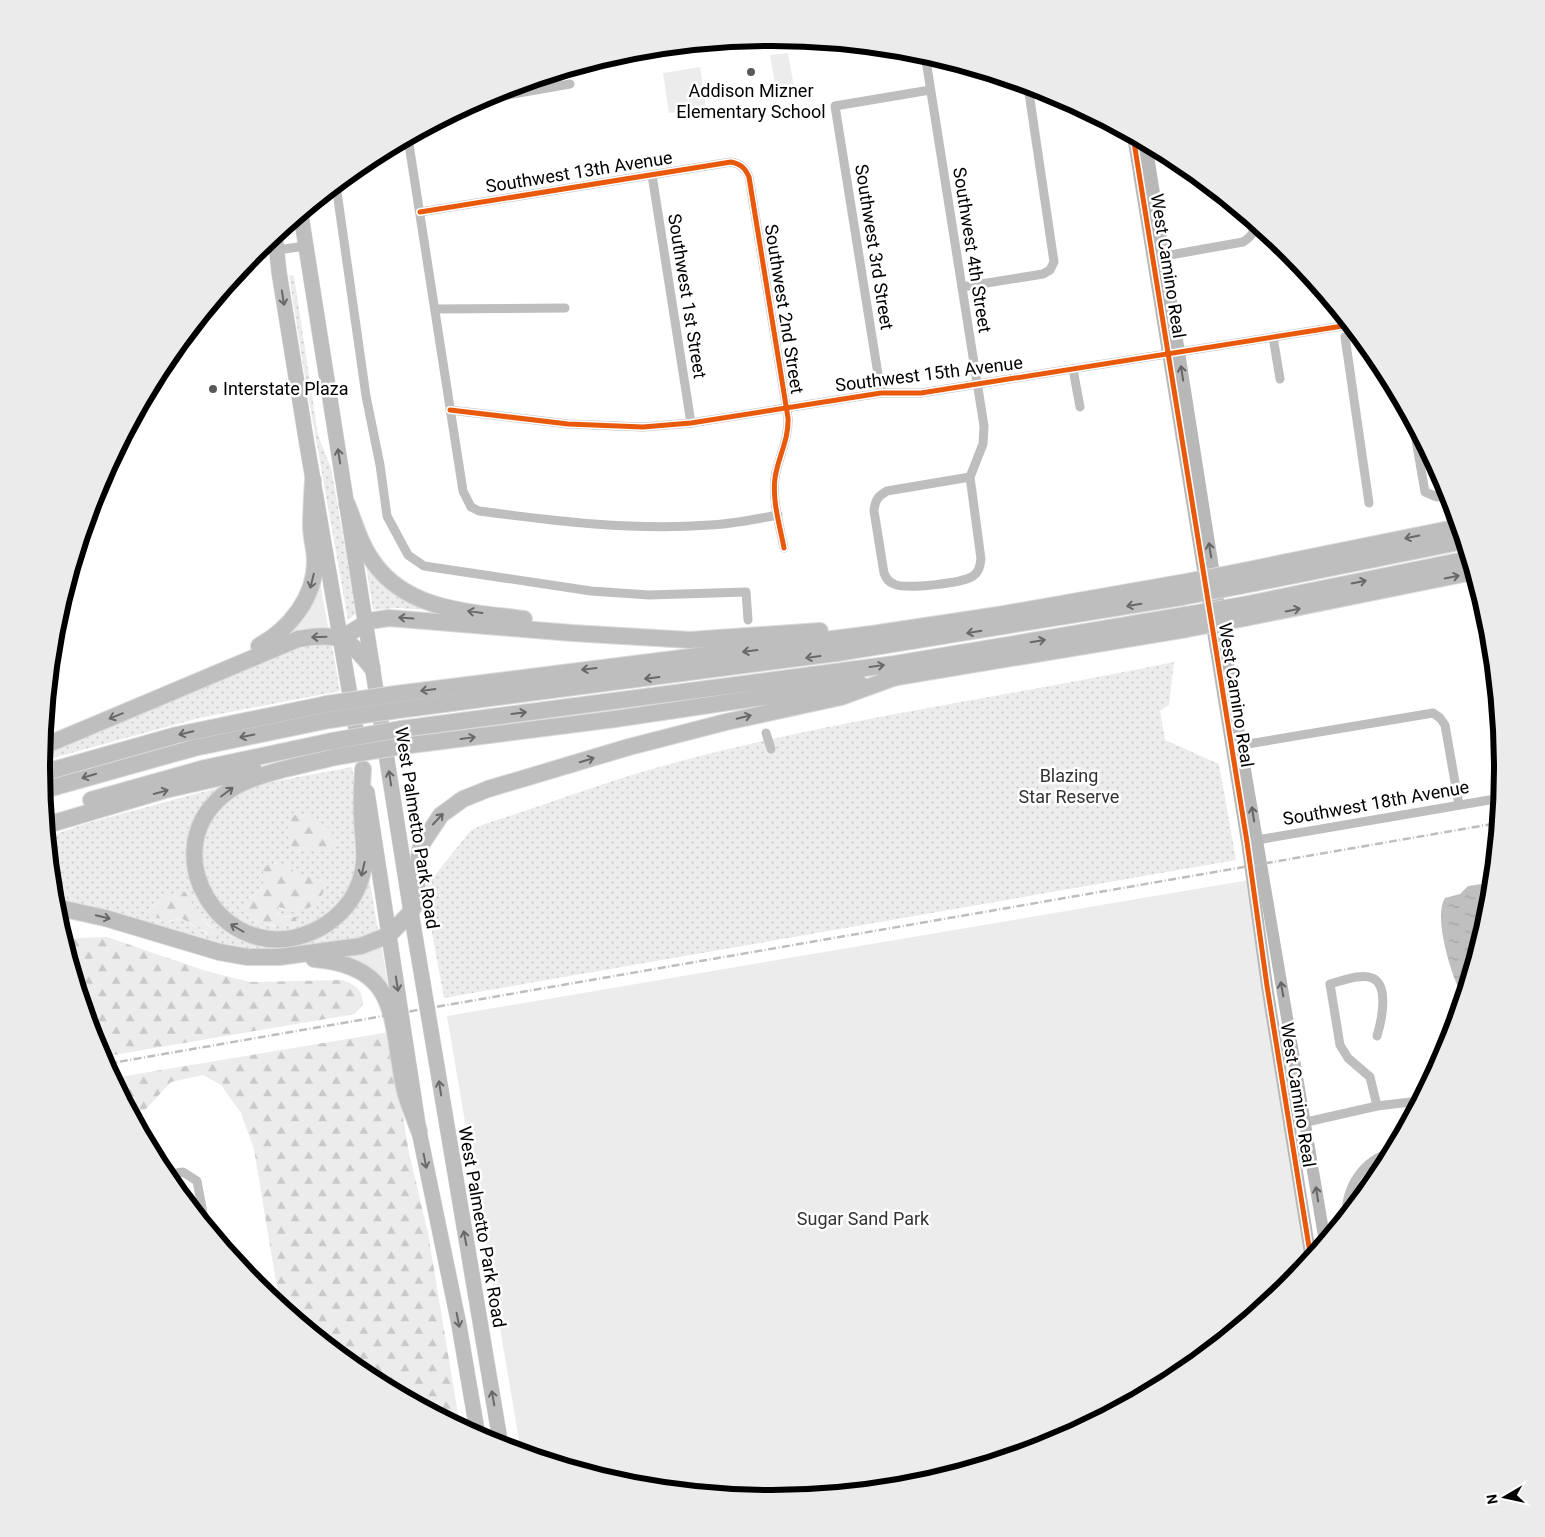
<svg xmlns="http://www.w3.org/2000/svg" width="1545" height="1537" viewBox="0 0 1545 1537" font-family="Roboto,sans-serif">
  <defs>
    <pattern id="grass-dots" width="8" height="8" patternUnits="userSpaceOnUse" patternTransform="scale(1.25)"><rect width="8" height="8" fill="#ececec"/><path d="M2 2h.1M6 6h.1" fill="none" stroke="#c9c9c9" stroke-width="1.8" stroke-linecap="round"/></pattern>
    <pattern id="forest-firs" width="22" height="20" patternUnits="userSpaceOnUse" patternTransform="scale(1.25)"><rect width="22" height="20" fill="#ececec"/><path d="M5 1l3.5 6h-7zM16 11l3.5 6h-7z" fill="#c9c9c9"/></pattern>
    <pattern id="water-ripples" width="26" height="14" patternUnits="userSpaceOnUse" patternTransform="scale(1.25)"><rect width="26" height="14" fill="#bfbfbf"/><path d="M2 4q2-2 4 0t4 0M15 11q2-2 4 0t4 0" fill="none" stroke="#a2a2a2"/></pattern>
  </defs>
  <rect width="100%" height="100%" fill="#fff"/>
  <g fill="url(#grass-dots)" fill-rule="evenodd">
    <path d="M291,275L294,276L318,435L331,468L357,613L348,620L304,371L289,276Z"/>
    <path d="M365,559L430,610L396,608L373,610Z"/>
    <path d="M303,644H326L332,646L340,691L199,718L42,761L43,749Z"/>
    <path d="M1174,662L1169,705L1160,711L1165,740L1219,764L1236,860L444,998L424,889L471,830L482,825C545,805 607,781 670,764C836,719 1006,697 1174,662Z"/>
    <path d="M352,767L362,834L355,884L332,915L284,934L243,926L207,889L200,850L208,822L232,796L255,785ZM299,815L307,816L317,851L298,850ZM274,863L287,865L297,875L317,880L292,912L277,907L276,910L280,916H293L274,926L256,921L247,911L249,898L263,888V874Z"/>
    <path d="M221,787L206,804L192,841L218,920L300,940L369,877L378,930L376,932L356,941L256,953L55,902L48,837L84,824ZM175,893C186,901 209,928 218,932L207,934L181,918L168,922L152,906Z"/>
  </g>
  <g fill="url(#forest-firs)">
    <path d="M294,815C307,813 329,825 335,836L333,846C321,853 303,853 291,846C286,837 286,823 294,815Z"/>
    <path d="M279,863L287,865L298,875L325,880C328,896 308,913 293,912C287,911 283,907 277,907V913L280,916L296,917L297,924C284,928 232,924 248,900C251,896 259,892 263,888V870L267,865Z"/>
    <path d="M185,892C195,905 201,925 219,932L218,935L212,936L181,918L165,922L149,911C155,902 173,891 185,892Z"/>
    <path d="M107,937L206,971L250,982L342,980C356,985 362,989 363,1004L355,1014L102,1057L97,1048L65,944L77,938Z"/>
    <path d="M389,1032L409,1153L428,1233L460,1426L366,1376L280,1306L254,1149L241,1113L221,1085L203,1075L171,1082L145,1110L132,1113L113,1078Z"/>
  </g>
  <g fill="#ececec">
    <path d="M788,53L794,87L776,90L770,55Z"/>
    <path d="M700,67L706,108L669,113L663,73Z"/>
    <path d="M319,577L328,627L312,628L282,637Z"/>
    <path d="M1249,880L1308,1263L1289,1286L1178,1376L1052,1444L915,1486L772,1499L630,1485L521,1452L447,1016Z"/>
    <path d="M382,948L389,991L372,970L345,956Z"/>
  </g>
  <path fill="url(#water-ripples)" d="M1492,877L1489,911L1464,994L1461,993C1451,975 1433,916 1445,898L1460,894L1468,886L1489,883Z"/>
  <g fill="none" stroke-linecap="round" stroke-linejoin="round">
    <g stroke="#bfbfbf" stroke-width="9">
      <path d="M336,185L366,396L380,465L387,516L408,555L424,566L591,591L649,595L746,592L748,620"/>
      <path d="M1345,337L1369,503"/>
      <path d="M766,733L771,749"/>
    </g>
    <defs>
      <g id="primary">
        <path d="M301,215L411,912L501,1446"/>
        <path d="M275,235L279,272L307,445L359,747"/>
        <path d="M367,792L419,1131L459,1325L478,1436"/>
      </g>
      <g id="highway">
        <path d="M347,504C355,524 361,546 374,563C408,611 471,612 524,619"/>
        <path d="M1238,572L1459,527"/>
        <path d="M1240,586L1464,541"/>
        <path d="M1243,605L1469,559"/>
        <path d="M1245,618L1473,572"/>
        <path d="M342,638L369,621L389,618L572,633L690,640L820,631"/>
        <path d="M259,646C290,629 315,597 315,561C315,549 311,538 311,526C311,511 312,496 313,480"/>
        <path d="M885,679L1187,629"/>
        <path d="M396,694L872,634L998,615L1180,583"/>
        <path d="M398,710L837,653L1182,597"/>
        <path d="M401,729L895,664L1186,615"/>
        <path d="M44,746L298,639C338,632 348,637 372,668"/>
        <path d="M403,746L615,719L859,683"/>
        <path d="M335,757C305,765 254,773 230,790C147,847 223,973 314,931C332,923 349,907 357,889C369,862 363,845 362,818C361,802 362,785 363,769"/>
        <path d="M42,773L177,735L327,704"/>
        <path d="M44,790L194,748L329,720"/>
        <path d="M91,800L205,768L332,741"/>
        <path d="M47,825L165,790L254,770"/>
        <path d="M55,907L105,918L219,952L247,957H279L361,946L389,935L411,912L418,899L416,876L421,845L441,815L463,799L488,789L629,747L726,722L841,697L896,677"/>
        <path d="M314,959C401,966 390,1020 404,1087C407,1102 414,1116 419,1131"/>
      </g>
    </defs>
    <use href="#primary" stroke="#dbdbdb" stroke-width="16"/>
    <use href="#highway" stroke="#dbdbdb" stroke-width="18"/>
    <g stroke="#bebebe" stroke-width="9">
      <path d="M925,54L984,426L983,444L970,477"/>
      <path d="M480,100L570,84"/>
      <path d="M408,138L463,491L471,507L479,511C555,521 633,531 710,525C733,524 756,519 778,515"/>
      <path d="M652,175L691,423"/>
      <path d="M420,212L731,162C741,164 745,168 749,177L788,418C789,440 778,457 775,478C772,501 780,526 784,548"/>
      <path d="M277,250L306,246"/>
      <path d="M1159,257L1243,242C1251,237 1254,233 1255,223"/>
      <path d="M962,287L1043,274L1050,270L1054,262L1028,86"/>
      <path d="M435,309L565,308"/>
      <path d="M1273,337L1280,379"/>
      <path d="M1073,369L1080,407"/>
      <path d="M881,393L835,106L930,90"/>
      <path d="M450,410L568,424L643,427L691,423L881,393H921L1349,325"/>
      <path d="M1413,423L1425,492L1437,497L1450,495"/>
      <path d="M970,477L981,559C980,566 979,572 973,576C963,583 904,590 894,584C888,582 886,578 884,573L874,511C875,500 878,496 887,491Z"/>
      <path d="M1236,746L1433,713L1440,718L1445,725L1459,805"/>
      <path d="M1257,840L1501,798"/>
      <path d="M1377,1036C1381,1023 1390,985 1372,978C1361,973 1342,981 1330,984L1340,1045L1348,1058L1370,1077L1377,1106"/>
      <path d="M1289,1126L1377,1106L1419,1101"/>
      <path d="M165,1175L183,1172L197,1181L205,1224"/>
      <path d="M1346,1216C1346,1186 1363,1160 1392,1152"/>
    </g>
    <g stroke="#b8b8b8" stroke-width="12">
      <path d="M1133,136L1247,842L1267,986L1311,1259"/>
      <path d="M1146,143L1241,746L1325,1242"/>
    </g>
    <use href="#primary" stroke="#bebebe" stroke-width="15"/>
    <use href="#highway" stroke="#bebebe" stroke-width="16"/>
    <path stroke="#bebebe" stroke-width="2.5" stroke-dasharray="8 2.5 1 2.5" stroke-linecap="butt" d="M106,1064L1498,823"/>
    <defs>
      <g id="highway-bridge">
        <path d="M1180,583L1238,572"/>
        <path d="M1182,597L1240,586"/>
        <path d="M1186,615L1243,605"/>
        <path d="M1187,629L1245,618"/>
        <path d="M327,704L396,694"/>
        <path d="M329,720L398,710"/>
        <path d="M332,741L401,729"/>
        <path d="M335,757L403,746"/>
      </g>
    </defs>
    <use href="#highway-bridge" stroke="#dbdbdb" stroke-width="18" stroke-linecap="butt"/>
    <use href="#highway-bridge" stroke="#bebebe" stroke-width="16"/>
    <defs>
      <g id="cycleway">
        <path d="M1133,136L1247,842L1267,986L1311,1259"/>
        <path d="M420,212L731,162C741,164 745,168 749,177L788,418C789,440 778,457 775,478C772,501 780,526 784,548"/>
        <path d="M450,410L568,424L643,427L691,423L881,393H921L1349,325"/>
      </g>
    </defs>
    <use href="#cycleway" stroke="#fff" stroke-width="8"/>
    <use href="#cycleway" stroke="#e8590c" stroke-width="5"/>
  </g>
  <defs><path id="oneway-shaft" d="M-6 0H5M1.5-3L5.5 0L1.5 3" fill="none" stroke-width="1.6" stroke-linecap="round" stroke-linejoin="round" transform="scale(1.25)"/></defs>
  <g stroke="#686868">
    <use href="#oneway-shaft" transform="translate(283 298) rotate(81)"/>
    <use href="#oneway-shaft" transform="translate(339 456) rotate(-99)"/>
    <use href="#oneway-shaft" transform="translate(1412 537) rotate(168)"/>
    <use href="#oneway-shaft" transform="translate(1452 577) rotate(-12)"/>
    <use href="#oneway-shaft" transform="translate(312 581) rotate(104)"/>
    <use href="#oneway-shaft" transform="translate(1359 582) rotate(-11)"/>
    <use href="#oneway-shaft" transform="translate(1134 605) rotate(170)"/>
    <use href="#oneway-shaft" transform="translate(1293 610) rotate(-11)"/>
    <use href="#oneway-shaft" transform="translate(475 612) rotate(-172)"/>
    <use href="#oneway-shaft" transform="translate(406 618) rotate(-176)"/>
    <use href="#oneway-shaft" transform="translate(974 632) rotate(171)"/>
    <use href="#oneway-shaft" transform="translate(319 637) rotate(178)"/>
    <use href="#oneway-shaft" transform="translate(1038 641) rotate(-9)"/>
    <use href="#oneway-shaft" transform="translate(750 651) rotate(173)"/>
    <use href="#oneway-shaft" transform="translate(813 657) rotate(172)"/>
    <use href="#oneway-shaft" transform="translate(877 666) rotate(-8)"/>
    <use href="#oneway-shaft" transform="translate(589 669) rotate(173)"/>
    <use href="#oneway-shaft" transform="translate(652 678) rotate(173)"/>
    <use href="#oneway-shaft" transform="translate(428 690) rotate(172)"/>
    <use href="#oneway-shaft" transform="translate(519 713) rotate(-7)"/>
    <use href="#oneway-shaft" transform="translate(116 716) rotate(158)"/>
    <use href="#oneway-shaft" transform="translate(744 717) rotate(-13)"/>
    <use href="#oneway-shaft" transform="translate(186 733) rotate(166)"/>
    <use href="#oneway-shaft" transform="translate(247 736) rotate(168)"/>
    <use href="#oneway-shaft" transform="translate(468 738) rotate(-8)"/>
    <use href="#oneway-shaft" transform="translate(587 760) rotate(-17)"/>
    <use href="#oneway-shaft" transform="translate(89 776) rotate(163)"/>
    <use href="#oneway-shaft" transform="translate(390 778) rotate(-99)"/>
    <use href="#oneway-shaft" transform="translate(161 792) rotate(-15)"/>
    <use href="#oneway-shaft" transform="translate(227 792) rotate(-37)"/>
    <use href="#oneway-shaft" transform="translate(438 819) rotate(-47)"/>
    <use href="#oneway-shaft" transform="translate(363 869) rotate(103)"/>
    <use href="#oneway-shaft" transform="translate(103 917) rotate(14)"/>
    <use href="#oneway-shaft" transform="translate(237 928) rotate(-150)"/>
    <use href="#oneway-shaft" transform="translate(397 984) rotate(81)"/>
    <use href="#oneway-shaft" transform="translate(440 1088) rotate(-99)"/>
    <use href="#oneway-shaft" transform="translate(425 1161) rotate(79)"/>
    <use href="#oneway-shaft" transform="translate(465 1238) rotate(-101)"/>
    <use href="#oneway-shaft" transform="translate(458 1320) rotate(79)"/>
    <use href="#oneway-shaft" transform="translate(493 1398) rotate(-100)"/>
  </g>
  <g stroke="#656565">
    <use href="#oneway-shaft" transform="translate(1182 373) rotate(-99)"/>
    <use href="#oneway-shaft" transform="translate(1210 550) rotate(-99)"/>
    <use href="#oneway-shaft" transform="translate(1253 814) rotate(-99)"/>
    <use href="#oneway-shaft" transform="translate(1282 989) rotate(-100)"/>
    <use href="#oneway-shaft" transform="translate(1317 1194) rotate(-99)"/>
  </g>
  <g fill="#595959" stroke="#fff" stroke-width="2">
    <circle cx="751" cy="72" r="5"/>
    <circle cx="213" cy="389" r="5"/>
  </g>
  <g text-anchor="middle" stroke-width="5" stroke-linejoin="round" paint-order="stroke">
    <g font-size="18" fill="#000" stroke="#fff">
      <text x="751" y="97">Addison Mizner<tspan x="751" dy="21">Elementary School</tspan></text>
      <text x="223" y="395" text-anchor="start">Interstate Plaza</text>
    </g>
    <g font-size="18" fill="#000" stroke="#fff">
      <text transform="translate(579 172) rotate(-9)" y="6">Southwest 13th Avenue</text>
      <text transform="translate(874 247) rotate(81)" y="6">Southwest 3rd Street</text>
      <text transform="translate(972 250) rotate(81)" y="6">Southwest 4th Street</text>
      <text transform="translate(1168 266) rotate(81)" y="6">West Camino Real</text>
      <text transform="translate(687 296) rotate(81)" y="6">Southwest 1st Street</text>
      <text transform="translate(784 309) rotate(81)" y="6">Southwest 2nd Street</text>
      <text transform="translate(929 374) rotate(-7)" y="6">Southwest 15th Avenue</text>
      <text transform="translate(1236 695) rotate(81)" y="6">West Camino Real</text>
      <text transform="translate(1376 803) rotate(-10)" y="6">Southwest 18th Avenue</text>
      <text transform="translate(417 828) rotate(81)" y="6">West Palmetto Park Road</text>
      <text transform="translate(1298 1095) rotate(81)" y="6">West Camino Real</text>
      <text transform="translate(482 1227) rotate(80)" y="6">West Palmetto Park Road</text>
    </g>
    <g font-size="18" fill="#333" stroke="#fff">
      <text x="1069" y="782">Blazing<tspan x="1069" dy="21">Star Reserve</tspan></text>
      <text x="863" y="1225">Sugar Sand Park</text>
    </g>
  </g>
  <path d="M0 0H1545V1537H0ZM50 768a722 722 0 1 1 1444 0a722 722 0 1 1-1444 0Z" fill="#ebebeb" fill-rule="evenodd"/>
  <path fill="none" stroke="#000" stroke-width="6" d="M50 768a722 722 0 1 1 1444 0a722 722 0 1 1-1444 0Z"/>
  <g transform="translate(1505 1497) rotate(261)" stroke="#ffffff" stroke-width="4" paint-order="stroke">
  <path d="M0-4L9 19L0 12L-9 19Z" fill="#000000"/>
  <text y="-8" font-size="14" font-weight="bold" text-anchor="middle" fill="#000000">N</text>
  </g>
</svg>
